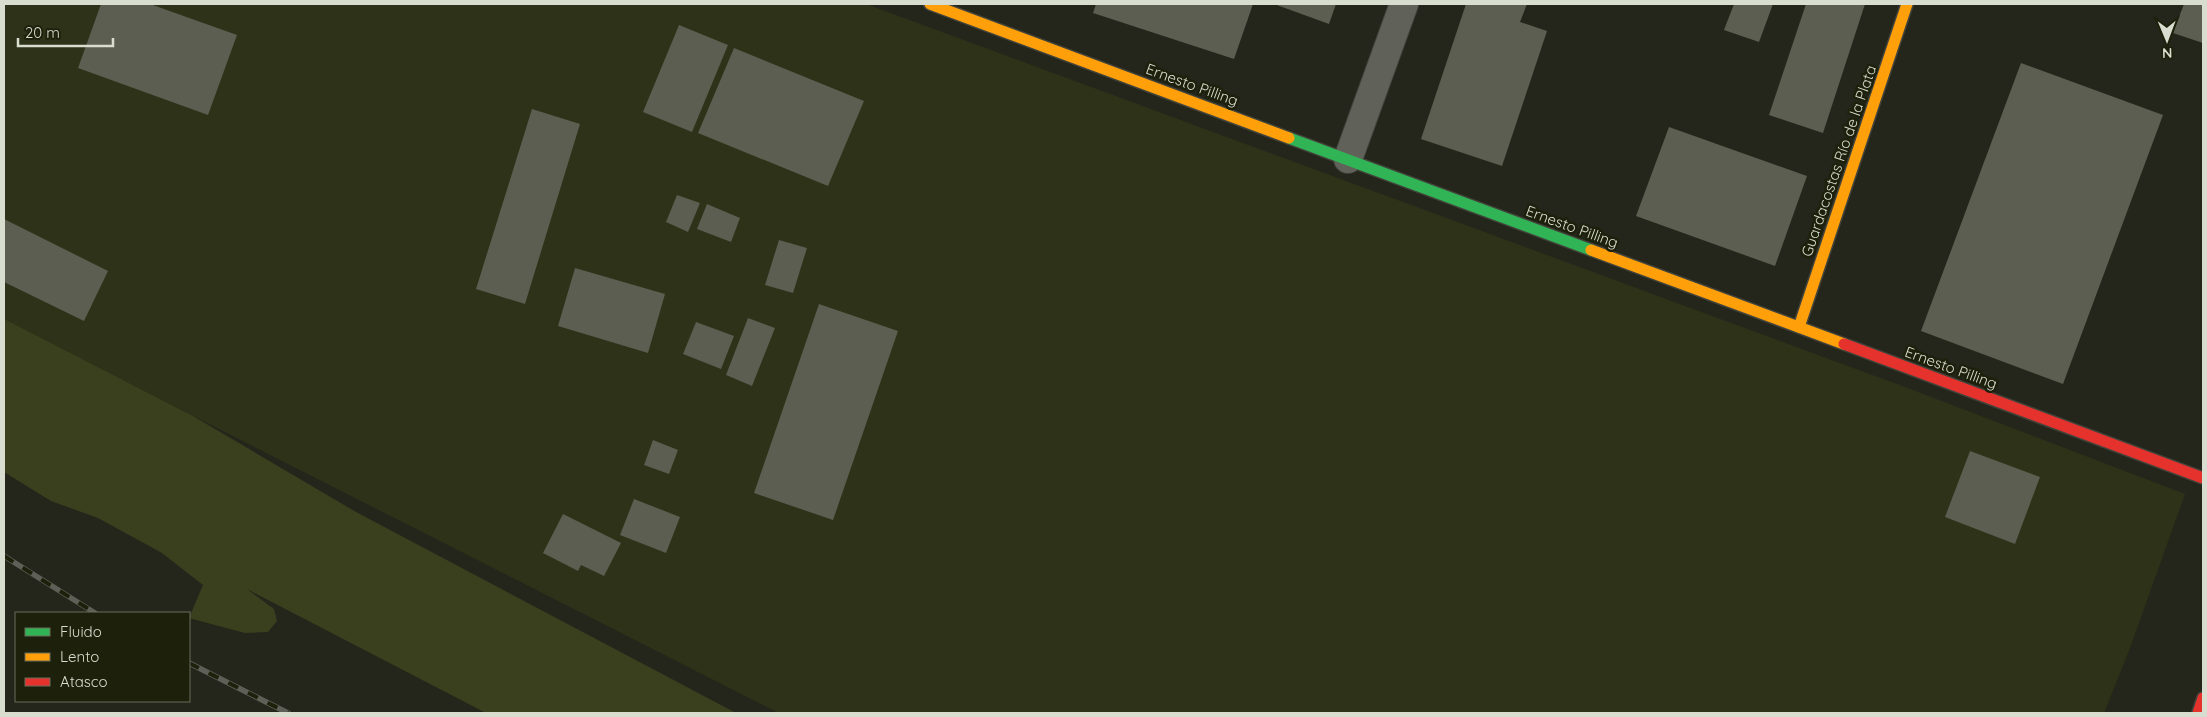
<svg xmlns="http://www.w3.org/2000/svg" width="2207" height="717" viewBox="0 0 2207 717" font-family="Quicksand,sans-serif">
  <rect width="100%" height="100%" fill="#24261b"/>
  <path fill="#2e3218" d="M4,4H866L1905,387L2185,494L2130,648L2104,713H779L4,320Z"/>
  <path fill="#3a401e" d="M4,319L193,416L356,512L736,713H486L247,589L274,609L277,621L268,632L245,633L189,618L203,585L162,553L98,518L51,501L4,472Z"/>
  <g fill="#5b5e50">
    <path d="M101,4H150L237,35L208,115L78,68Z"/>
    <path d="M1096,4H1253L1234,59L1093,13Z"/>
    <path d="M1274,4H1336L1329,24Z"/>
    <path d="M1466,4H1527L1520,22L1547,31L1502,166L1421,139Z"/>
    <path d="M1734,4H1773L1759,42L1724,30Z"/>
    <path d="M1806,4H1865L1823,133L1769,115Z"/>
    <path d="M2184,4H2203V43L2173,33Z"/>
    <path d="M679,25L728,45L692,132L643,112Z"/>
    <path d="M734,48L864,101L828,186L698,133Z"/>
    <path d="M2021,63L2163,115L2063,384L1921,331Z"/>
    <path d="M532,109L580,124L525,304L476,289Z"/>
    <path d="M1669,127L1807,176L1775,266L1636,216Z"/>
    <path d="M677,195L700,203L688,232L666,222Z"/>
    <path d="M707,204L740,218L731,242L697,229Z"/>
    <path d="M4,219L108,271L84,321L4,282Z"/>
    <path d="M779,240L807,248L793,293L765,285Z"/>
    <path d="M575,268L665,294L648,353L558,326Z"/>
    <path d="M819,304L898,331L833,520L754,493Z"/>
    <path d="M748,318L775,328L752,386L726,375Z"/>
    <path d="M696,322L734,336L721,369L683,354Z"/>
    <path d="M653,440L678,450L669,474L644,465Z"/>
    <path d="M1970,451L2040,477L2015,544L1945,517Z"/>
    <path d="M634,499L680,517L666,553L620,535Z"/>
    <path d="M563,514L621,543L604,576L581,565L578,571L543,553Z"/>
  </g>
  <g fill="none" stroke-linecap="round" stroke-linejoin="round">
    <defs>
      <path id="street" d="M1348,159L1404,4"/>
      <path id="fast" d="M1289,138L1591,250"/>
      <g id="slow">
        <path d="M930,4L1289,138"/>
        <path d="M1591,250L1844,344"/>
        <path d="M1799,327L1907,4"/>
      </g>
      <g id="jam">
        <path d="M1844,344L2203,478"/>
        <path d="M2198,713L2203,698"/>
      </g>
    </defs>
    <use href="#street" stroke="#42433b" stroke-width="30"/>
    <use href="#fast" stroke="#42433b" stroke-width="14"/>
    <use href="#slow" stroke="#42433b" stroke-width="14"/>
    <use href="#jam" stroke="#42433b" stroke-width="14"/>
    <use href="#street" stroke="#60625a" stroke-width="28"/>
    <use href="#fast" stroke="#30b455" stroke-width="11"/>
    <use href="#slow" stroke="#ff9f0a" stroke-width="11"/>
    <use href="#jam" stroke="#e5322d" stroke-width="11"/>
    <defs>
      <g id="rail">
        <path d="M4,556L95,613"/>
        <path d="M189,663L288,713"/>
      </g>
    </defs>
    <use href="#rail" stroke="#5e6057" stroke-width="5.5"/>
    <use href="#rail" stroke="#1d210c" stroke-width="4" stroke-dasharray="11" stroke-linecap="butt"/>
  </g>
  <g text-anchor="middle" stroke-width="5" stroke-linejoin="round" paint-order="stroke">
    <g font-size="15" fill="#d9ddcf" stroke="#1d210c">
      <text transform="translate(1192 85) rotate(20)" y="5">Ernesto Pilling</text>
      <text transform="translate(1839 161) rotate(-71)" y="5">Guardacostas Río de la Plata</text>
      <text transform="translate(1572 227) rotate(20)" y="5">Ernesto Pilling</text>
      <text transform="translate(1951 368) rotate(20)" y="5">Ernesto Pilling</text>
    </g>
  </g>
  <rect width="2207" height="717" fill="none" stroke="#d9ddcf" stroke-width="10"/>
  <rect x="15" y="612" width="175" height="90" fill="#1d210c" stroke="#686c5a"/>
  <rect x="25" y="628" width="25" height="8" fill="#30b455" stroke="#686c5a"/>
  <text x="60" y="637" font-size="15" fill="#d9ddcf">Fluido</text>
  <rect x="25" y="653" width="25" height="8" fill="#ff9f0a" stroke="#686c5a"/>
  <text x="60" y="662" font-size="15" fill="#d9ddcf">Lento</text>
  <rect x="25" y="678" width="25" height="8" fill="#e5322d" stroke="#686c5a"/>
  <text x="60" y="687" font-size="15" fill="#d9ddcf">Atasco</text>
  <g transform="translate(2167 40) rotate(179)" stroke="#1d210c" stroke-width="4" paint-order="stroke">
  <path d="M0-4L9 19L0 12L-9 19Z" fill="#d9ddcf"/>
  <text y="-8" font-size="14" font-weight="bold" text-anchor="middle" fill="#d9ddcf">N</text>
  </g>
  <path d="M18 38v8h95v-8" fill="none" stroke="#d9ddcf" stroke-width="2.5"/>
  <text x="25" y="38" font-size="15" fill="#d9ddcf" stroke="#1d210c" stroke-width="4" paint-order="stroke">20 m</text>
</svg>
